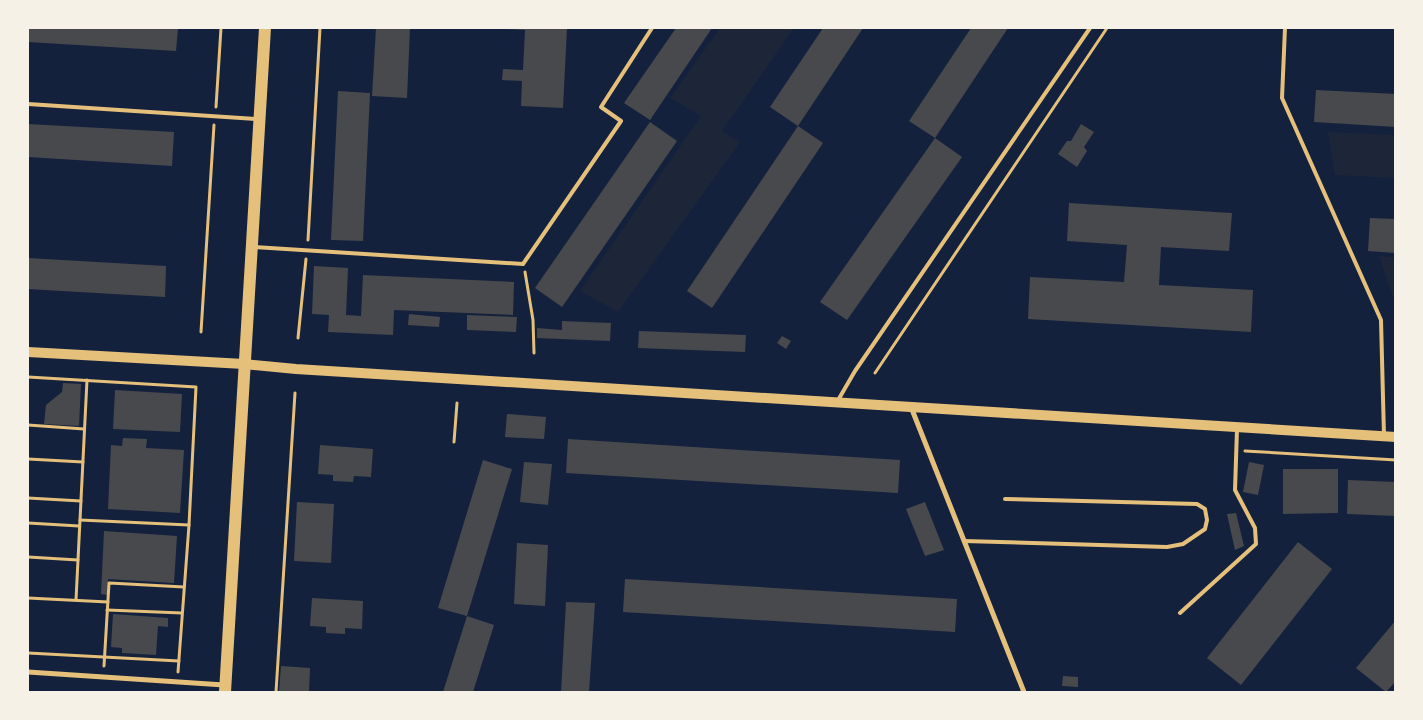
<svg xmlns="http://www.w3.org/2000/svg" width="1423" height="720" viewBox="0 0 1423 720" font-family="'IBM Plex Sans',sans-serif">
  <rect width="100%" height="100%" fill="#14213d"/>
  <g fill="#1d2539">
    <path d="M720,28H794L722,131L740,142L618,312L580,291L701,116L670,98Z"/>
    <path d="M1328,132L1395,135V178L1335,175Z"/>
    <path d="M1379,256L1395,257V303Z"/>
  </g>
  <g fill="#48494c">
    <path d="M28,28H178L176,51L28,42Z"/>
    <path d="M376,28H410L407,98L372,96Z"/>
    <path d="M507,28H567L563,108L521,106L522,81L502,80L503,69L523,70L525,30L507,29Z"/>
    <path d="M676,28H712L650,120L624,103Z"/>
    <path d="M823,28H863L798,126L770,107Z"/>
    <path d="M971,28H1008L935,138L909,121Z"/>
    <path d="M1316,90L1396,94V127L1314,122Z"/>
    <path d="M338,91L370,93L363,241L331,240Z"/>
    <path d="M650,122L677,141L562,307L535,288Z"/>
    <path d="M28,124L174,132L172,166L28,157Z"/>
    <path d="M1081,124L1094,132L1084,147L1087,151L1077,167L1058,154L1067,141H1071Z"/>
    <path d="M798,126L823,143L712,308L687,291Z"/>
    <path d="M935,138L962,157L847,320L820,302Z"/>
    <path d="M1069,203L1232,213L1229,251L1161,247L1159,285L1253,290L1251,332L1028,319L1030,277L1124,282L1127,245L1067,241Z"/>
    <path d="M1370,218L1396,219V253L1368,251Z"/>
    <path d="M28,258L166,266L165,297L28,289Z"/>
    <path d="M314,266L348,268L346,315L361,316L363,275L514,282L513,315L394,310L393,335L328,332L329,315L312,314Z"/>
    <path d="M409,314L440,317L439,327L408,325Z"/>
    <path d="M467,315L517,317L516,332L467,330Z"/>
    <path d="M562,321L611,323L610,341L537,338V328L562,330Z"/>
    <path d="M639,331L746,335L745,352L638,348Z"/>
    <path d="M782,336L791,341L786,349L777,343Z"/>
    <path d="M63,383L81,384L79,426L44,424L46,405L62,392Z"/>
    <path d="M115,390L182,394L180,432L113,429Z"/>
    <path d="M507,414L546,417L544,439L505,437Z"/>
    <path d="M123,438L147,439L146,448L184,450L180,513L108,509L111,445L122,446Z"/>
    <path d="M568,439L900,460L898,493L566,473Z"/>
    <path d="M320,445L373,449L371,477L354,476L353,482L333,481V475L318,474Z"/>
    <path d="M483,460L512,469L467,616L438,608Z"/>
    <path d="M524,462L552,464L548,505L520,502Z"/>
    <path d="M1249,462L1264,465L1258,495L1243,492Z"/>
    <path d="M1283,469H1338V513L1283,514Z"/>
    <path d="M1348,480L1396,482V516L1347,514Z"/>
    <path d="M297,502L334,504L331,563L294,561Z"/>
    <path d="M925,502L944,550L925,556L906,509Z"/>
    <path d="M1236,513L1244,546L1235,550L1227,514Z"/>
    <path d="M104,531L177,536L174,583L108,579L107,595L101,594Z"/>
    <path d="M1298,542L1332,569L1241,685L1207,658Z"/>
    <path d="M517,543L548,545L545,606L514,604Z"/>
    <path d="M625,579L957,599L955,632L623,612Z"/>
    <path d="M312,598L363,601L362,629L345,628V634L326,633V627L310,626Z"/>
    <path d="M566,602L595,603L589,692H561Z"/>
    <path d="M113,614L168,618V627L158,626L156,655L122,653V648L111,647Z"/>
    <path d="M467,616L494,625L473,692H443Z"/>
    <path d="M1396,620V681L1386,692L1356,668Z"/>
    <path d="M281,666L310,668L309,692H279Z"/>
    <path d="M1063,676L1078,677V687L1062,686Z"/>
  </g>
  <g fill="none" stroke-linecap="round" stroke-linejoin="round">
    <g stroke="#e5c07b" stroke-width="3">
      <path d="M216,107L221,28"/>
      <path d="M308,240L320,28"/>
      <path d="M525,272L533,320L534,353"/>
      <path d="M201,332L214,125"/>
      <path d="M298,338L306,259"/>
      <path d="M875,373L1107,28"/>
      <path d="M28,377L196,387L189,525L178,672"/>
      <path d="M28,425L84,429"/>
      <path d="M454,442L457,403"/>
      <path d="M1245,451L1396,460"/>
      <path d="M28,459L83,462"/>
      <path d="M28,498L81,501"/>
      <path d="M80,520L189,525"/>
      <path d="M28,523L79,526"/>
      <path d="M28,557L78,560"/>
      <path d="M28,598L108,602"/>
      <path d="M76,600L87,380"/>
      <path d="M107,610L182,613"/>
      <path d="M28,653L179,661"/>
      <path d="M104,666L109,583L184,587"/>
      <path d="M276,692L295,393"/>
    </g>
    <g stroke="#e5c07b" stroke-width="4">
      <path d="M1285,28L1282,98L1381,320L1384,436"/>
      <path d="M28,104L257,119"/>
      <path d="M254,247L523,264L621,121L601,107L652,28"/>
      <path d="M837,402L855,371L1090,28"/>
      <path d="M964,541L1167,547L1183,544L1205,529L1207,520L1205,509L1197,504L1005,499"/>
      <path d="M1180,613L1256,544L1255,528L1235,490L1237,429"/>
    </g>
    <g stroke="#e5c07b" stroke-width="5">
      <path d="M911,407L1024,692"/>
      <path d="M28,672L224,685"/>
    </g>
    <path stroke="#e5c07b" stroke-width="10" d="M28,352L244,364L296,369L1396,437"/>
    <path stroke="#e5c07b" stroke-width="12" d="M225,692L265,28"/>
  </g>
  <rect width="1423" height="720" fill="none" stroke="#f6f1e7" stroke-width="58"/>
</svg>
